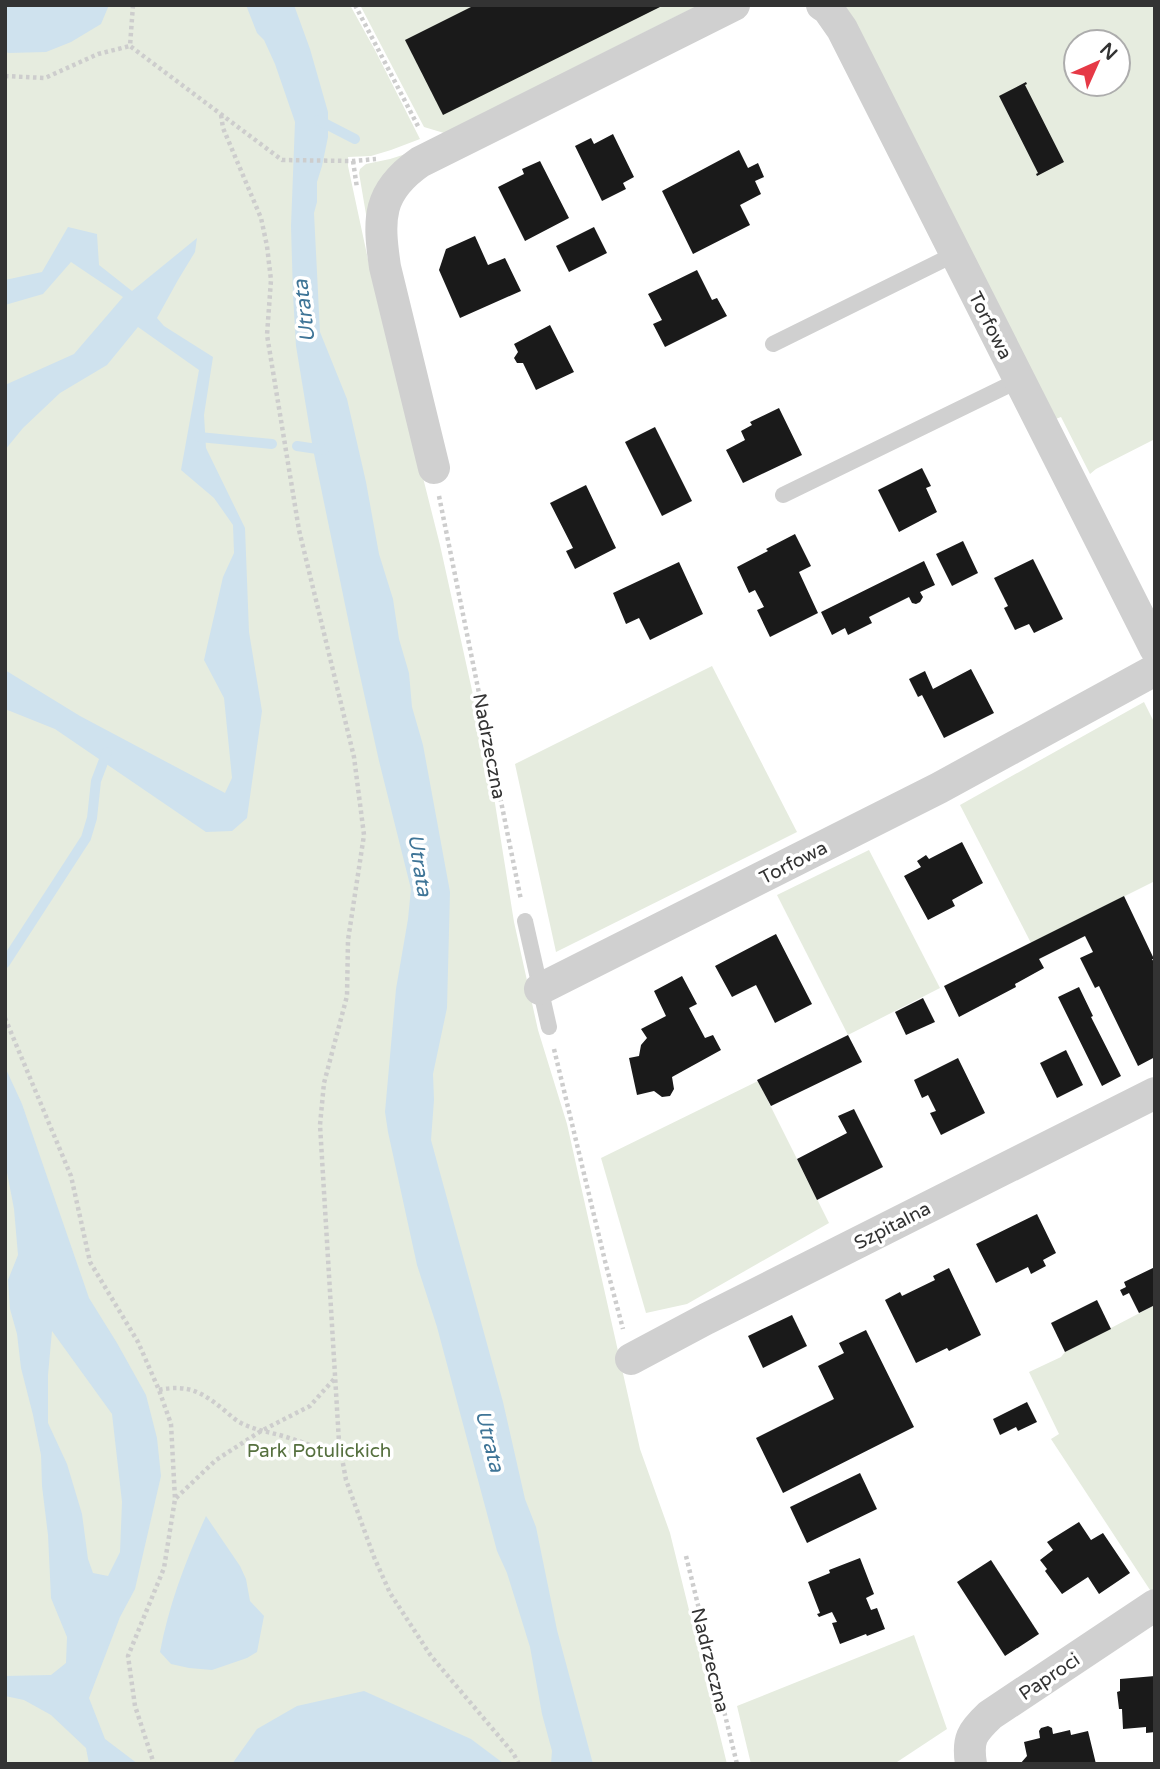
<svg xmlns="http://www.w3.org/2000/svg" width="1160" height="1769" viewBox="0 0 1160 1769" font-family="'Varela Round',sans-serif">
  <rect width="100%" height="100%" fill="#fff"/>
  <g fill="#e6ecdf" fill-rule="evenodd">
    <path d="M5,5H350L376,52L420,139L391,150L371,156L348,157V166L369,264L440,545L490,772L514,922L538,1030L567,1124L640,1449L670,1533L727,1764H5Z"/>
    <path d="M360,5H699L444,133L424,127Z"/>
    <path d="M844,5H1155V439L1096,469L1090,474L1061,417L1053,420ZM1076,42H1118V84H1076Z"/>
    <path d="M412,152L367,220L359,173L360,169L366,164L390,159Z"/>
    <path d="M712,666L797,832L556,952L515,764Z"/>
    <path d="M1144,702L1155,724V881L1031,943L960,805Z"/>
    <path d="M869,850L940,988L848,1035L777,895Z"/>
    <path d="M758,1081L829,1223L687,1304L646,1313L601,1158Z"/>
    <path d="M1155,1305V1591L1152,1593L1051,1439L1059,1434L1029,1372L1061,1357L1065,1352Z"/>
    <path d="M914,1635L947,1729L894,1764H751L737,1706Z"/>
  </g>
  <g fill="#cfe2ee" fill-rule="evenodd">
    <path d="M5,5H109L101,24L71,42L46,52L9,53L5,52Z"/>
    <path d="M246,5H294L310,49L328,112V137L322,166L317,182V202L314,213L320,332L347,399L366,482L379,554L393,599L399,639L409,673L412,707L423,745L450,892L447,1008L433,1074L434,1100L431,1140L503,1402L525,1499L536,1527L557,1630L593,1764H551L552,1751L542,1714L530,1647L507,1573L497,1551L437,1327L417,1265L388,1132L385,1112L396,989L408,919L411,889L379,761L355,653L313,449L296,346L293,295L291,226L295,122L275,64L264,40L257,33Z"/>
    <path d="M68,227L97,234L99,265L132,291L197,238L195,252L178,280L157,318L164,326L213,357L204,415L206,448L245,528L249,632L262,711L247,818L232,831L206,832L55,729L5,709V670L80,716L225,793L232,778L224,698L204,660L223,577L234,553L233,525L214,498L181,470L199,370L138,327L107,365L60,393L23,428L5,450V385L74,354L123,297L71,262L43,294L5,305V280L42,272Z"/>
    <path d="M5,1067L22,1104L89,1298L117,1343L146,1395L157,1438L161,1476L135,1589L120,1617L89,1698L105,1739L138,1764H89L86,1748L51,1715L24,1700L5,1696V1676L51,1675L66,1663L67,1637L51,1598L48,1535L42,1486L41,1455L33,1415L21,1368L17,1334L10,1309L8,1280L18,1255L14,1209L5,1162ZM52,1331L112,1414L122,1502L120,1552L108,1576L93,1573L88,1559L82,1514L67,1464L48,1423V1375Z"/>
    <path d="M206,1516L240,1566L246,1579L250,1601L264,1616L257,1652L247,1658L212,1670L189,1668L171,1664L160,1652C169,1604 186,1560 206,1516Z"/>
    <path d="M364,1691L471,1739L503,1763L232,1764L257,1729L297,1706Z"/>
  </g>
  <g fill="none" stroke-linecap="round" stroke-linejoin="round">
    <g stroke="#cfe2ee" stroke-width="10">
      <path d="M318,120L355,139"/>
      <path d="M199,437L272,444"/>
      <path d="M297,446L324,450"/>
      <path d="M5,963L86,838L92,818L96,781L107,752"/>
    </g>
  </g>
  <g fill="#1a1a1a">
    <path d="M475,5H664L443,115L405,40Z"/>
    <path d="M1026,82L1027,84L1025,85L1064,162L1037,176L1036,174L1038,173L999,96Z"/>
    <path d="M613,134L634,177L623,183L626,189L602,201L575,146L591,138L594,144Z"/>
    <path d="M739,150L748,168L758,163L764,177L755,181L761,194L740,205L750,225L693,254L662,191Z"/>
    <path d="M540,161L569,218L525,241L498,187L524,174L522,169Z"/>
    <path d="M594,227L607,253L569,272L556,246Z"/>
    <path d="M475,236L488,265L505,258L521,291L460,318L439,270L446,249Z"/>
    <path d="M697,270L712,300L717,298L727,316L665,347L653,324L662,320L648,294Z"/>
    <path d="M550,325L574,372L536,390L523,363H517L514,358L518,352L514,344Z"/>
    <path d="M779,408L802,455L743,483L726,450L745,440L741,431L752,425L750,422Z"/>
    <path d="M655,427L692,501L662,516L625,442Z"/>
    <path d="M922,468L931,486L926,488L937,512L899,532L878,490Z"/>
    <path d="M586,485L616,548L575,569L566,551L573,548L550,503Z"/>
    <path d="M795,534L811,566L799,572L818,613L770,637L757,610L764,607L755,590L749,593L737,567L768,551L766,549Z"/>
    <path d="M963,541L978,573L952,586L936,554Z"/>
    <path d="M1033,559L1063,619L1034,633L1029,624L1015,630L1004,608L1008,606L994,578Z"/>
    <path d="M924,561L935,585L920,592L923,597L920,602L916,604L912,603L909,597L869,617L872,623L848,635L845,628L832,635L821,612Z"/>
    <path d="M679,562L703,614L650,640L639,618L626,624L613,593Z"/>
    <path d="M971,669L994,713L944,738L922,695L918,697L909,679L925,671L933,689Z"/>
    <path d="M962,842L983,883L952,900L955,906L928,920L904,876L921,867L917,861L926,855L929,859Z"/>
    <path d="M1124,896L1154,959H1152L1155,964V1057L1138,1066L1099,986L1095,988L1080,958L1093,952L1085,936L1039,959L1044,968L1015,984L1016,987L959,1017L944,986Z"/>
    <path d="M776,934L812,1004L775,1023L756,985L732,997L715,966Z"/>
    <path d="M682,976L697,1004L689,1008L705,1038L713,1035L721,1050L672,1077L674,1089L670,1096L662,1097L654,1091L637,1095L629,1058L639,1056L641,1045L647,1038L641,1029L666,1016L654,991Z"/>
    <path d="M1079,987L1093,1016L1091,1017L1121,1076L1102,1086L1058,997Z"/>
    <path d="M923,998L935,1022L906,1035L895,1012Z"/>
    <path d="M848,1035L862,1062L771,1106L757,1080Z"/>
    <path d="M1066,1050L1083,1085L1057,1098L1040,1063Z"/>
    <path d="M958,1058L985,1113L941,1135L930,1113L936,1111L928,1095L922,1098L914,1080Z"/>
    <path d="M854,1109L883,1167L817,1200L797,1159L847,1133L838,1116Z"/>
    <path d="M1037,1214L1056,1253L1043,1260L1046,1266L1031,1274L1028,1267L996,1283L976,1244Z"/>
    <path d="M1155,1267V1305L1139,1313L1129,1293L1123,1296L1120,1290L1126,1287L1124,1282Z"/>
    <path d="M949,1268L981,1335L949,1351L947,1348L916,1363L885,1300L900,1292L902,1296L935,1280L933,1276Z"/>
    <path d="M1097,1300L1111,1329L1065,1352L1051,1323Z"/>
    <path d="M792,1315L807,1346L763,1368L748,1336Z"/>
    <path d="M866,1330L914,1427L783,1493L756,1438L834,1399L818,1366L844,1353L839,1343Z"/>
    <path d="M1027,1402L1037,1422L1018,1431L1016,1427L1000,1435L993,1419Z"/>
    <path d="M860,1473L877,1509L807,1543L790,1507Z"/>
    <path d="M1079,1522L1091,1540L1103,1533L1130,1573L1099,1594L1088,1577L1062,1594L1045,1571L1047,1569L1040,1560L1053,1550L1047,1542Z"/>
    <path d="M860,1558L874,1594L866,1598L871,1610L877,1608L885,1629L867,1636L866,1634L840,1644L832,1623L837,1622L832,1612L819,1617L817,1614L820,1613L808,1582L830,1573L829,1570Z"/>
    <path d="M991,1560L1039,1634L1005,1656L957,1582Z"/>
    <path d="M1155,1676V1732L1146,1733V1727L1123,1729L1122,1709H1119L1117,1692L1120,1691V1679Z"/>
    <path d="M1048,1726L1052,1728L1053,1734L1070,1730L1071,1735L1088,1731L1096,1764H1020L1027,1756L1024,1742L1040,1738L1039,1731L1041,1728Z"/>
  </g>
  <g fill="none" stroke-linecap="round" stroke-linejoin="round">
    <g stroke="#cdcdcd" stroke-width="4.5" stroke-dasharray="3.5 3.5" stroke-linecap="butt">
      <path d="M133,5L130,46L282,160L353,161L376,159"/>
      <path d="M355,5L419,128"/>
      <path d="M5,76L45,78L98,54L130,46"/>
      <path d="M221,115L223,128L261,218L267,246L271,280L267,335L299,530L354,757L364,835L348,940L347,996L324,1083L320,1125L339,1442L346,1480L374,1557L390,1593L431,1656L513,1753L519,1764"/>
      <path d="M353,161L357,188"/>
      <path d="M439,496L521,900"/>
      <path d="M5,1018L71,1176L90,1262L138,1342L159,1390L171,1424L175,1499L164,1568L128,1656L135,1706L154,1764"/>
      <path d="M554,1049L605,1261L623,1329"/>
      <path d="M159,1390C188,1384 202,1392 224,1410C230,1415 235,1420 241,1423C255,1430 269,1432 283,1436C303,1442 321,1450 341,1453"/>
      <path d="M176,1498L216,1460L261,1431L310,1406L335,1378"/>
      <path d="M686,1556L737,1764"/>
    </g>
    <g stroke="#d0d0d0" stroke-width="16">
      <path d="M773,344L955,254"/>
      <path d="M783,495L1019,380"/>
      <path d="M525,921L549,1027"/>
    </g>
    <g stroke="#d0d0d0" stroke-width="32">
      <path d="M822,5L828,9L842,29L1155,648"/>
      <path d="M434,468L385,267C378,219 377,192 420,162L734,5"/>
      <path d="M540,989L939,788L1155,670"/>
      <path d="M631,1359L706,1319L1155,1093"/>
      <path d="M971,1764C967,1739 972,1732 990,1715L1155,1605"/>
    </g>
  </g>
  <g text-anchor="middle" stroke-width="7" stroke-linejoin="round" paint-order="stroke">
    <g font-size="19" fill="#333" stroke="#fff">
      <text transform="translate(991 325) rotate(63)" y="7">Torfowa</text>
      <text transform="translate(490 746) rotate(79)" y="7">Nadrzeczna</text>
      <text transform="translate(793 862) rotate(-27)" y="7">Torfowa</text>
      <text transform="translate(892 1225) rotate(-27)" y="7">Szpitalna</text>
      <text transform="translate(711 1660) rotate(76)" y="7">Nadrzeczna</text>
      <text transform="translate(1049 1676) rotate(-34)" y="7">Paproci</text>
    </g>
    <g font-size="19" fill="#56703f" stroke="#fff">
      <text x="319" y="1457">Park Potulickich</text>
    </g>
    <g font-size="21" font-style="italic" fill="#3f7597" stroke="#fff">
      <text transform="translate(304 311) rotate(-97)" y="7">Utrata</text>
      <text transform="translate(420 865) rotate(81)" y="7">Utrata</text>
      <text transform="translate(490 1441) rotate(76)" y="7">Utrata</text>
    </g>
  </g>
  <rect width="1160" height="1769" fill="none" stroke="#333333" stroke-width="14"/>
  <g transform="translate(1097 63) rotate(45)"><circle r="33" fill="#ffffff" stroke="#adadad" stroke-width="2"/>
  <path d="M0-5L12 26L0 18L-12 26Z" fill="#e63946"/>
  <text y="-10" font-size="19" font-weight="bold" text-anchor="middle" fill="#333333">N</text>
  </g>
</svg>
